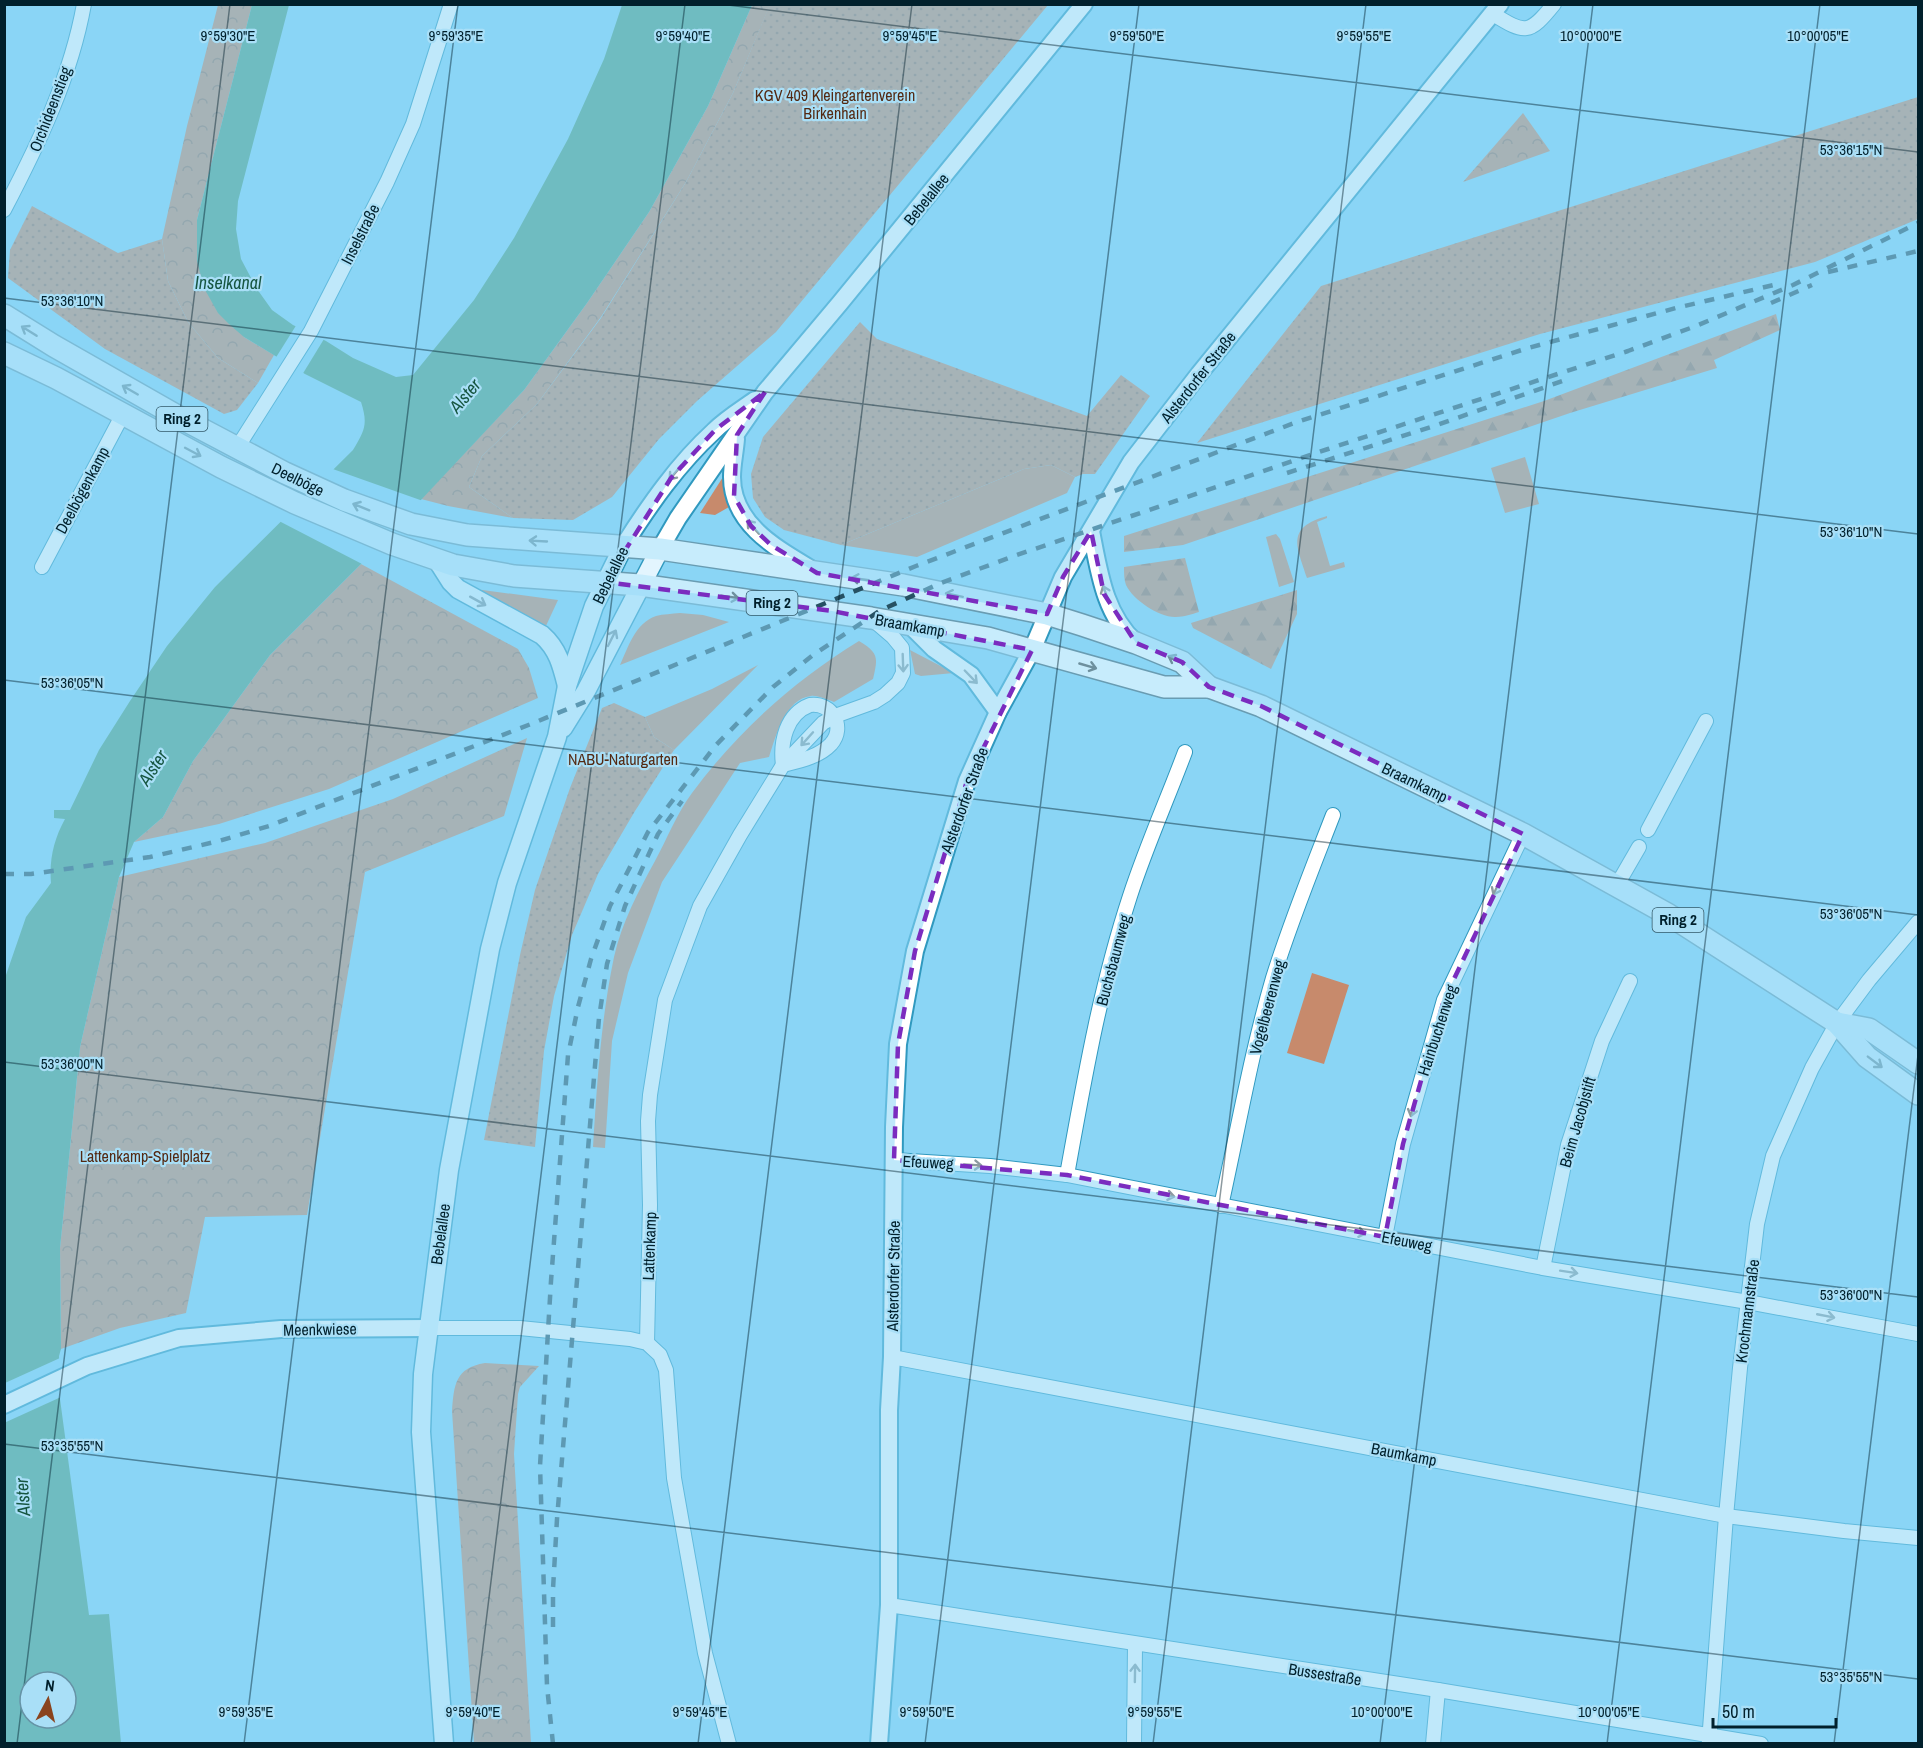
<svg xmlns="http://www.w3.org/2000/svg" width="1923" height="1748" viewBox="0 0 1923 1748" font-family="'Archivo Narrow',sans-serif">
  <defs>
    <pattern id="forest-firs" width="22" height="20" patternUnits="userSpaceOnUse" patternTransform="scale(1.5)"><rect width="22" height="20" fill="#c78a6c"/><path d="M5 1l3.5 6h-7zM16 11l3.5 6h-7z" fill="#9f7059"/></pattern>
    <pattern id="park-crowns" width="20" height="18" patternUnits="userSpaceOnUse" patternTransform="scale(1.5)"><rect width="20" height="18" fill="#c78a6c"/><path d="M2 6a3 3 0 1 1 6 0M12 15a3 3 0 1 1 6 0" fill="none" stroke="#9f7059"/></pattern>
    <pattern id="garden-dots" width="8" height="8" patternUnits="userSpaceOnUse" patternTransform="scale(1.5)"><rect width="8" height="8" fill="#c78a6c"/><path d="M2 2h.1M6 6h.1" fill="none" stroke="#9f7059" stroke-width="1.8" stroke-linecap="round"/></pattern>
  </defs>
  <rect width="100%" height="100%" fill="#8ad5f5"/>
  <g fill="#c78a6c">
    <path d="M1525,457L1539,504L1505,513L1491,468Z"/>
    <path d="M1051,465L1075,477L1067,493L917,557L841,545L1024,469Z"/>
    <path d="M723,477L729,507L715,515L700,513Z"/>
    <path d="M1327,516V518L1317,522L1330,566L1344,562L1345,567L1307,578C1297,546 1285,528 1327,516Z"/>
    <path d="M1276,534L1280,539L1294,582L1279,587L1266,537Z"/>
    <path d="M475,589L558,600L545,628Z"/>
    <path d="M680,613L703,615L729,622L620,665C628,648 635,623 656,616C663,614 672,614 680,613Z"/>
    <path d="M859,641C879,653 878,658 873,679L834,702C828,700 817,695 811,696C785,699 776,736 769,757L740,763L662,882L628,973L612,1041L605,1148L593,1147C597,1083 601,1019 614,957C622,922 638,892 655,861C667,839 677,813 692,793C737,732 795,680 859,641Z"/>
    <path d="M910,650L954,673L921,676L915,674Z"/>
    <path d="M758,665L674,750L654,737L645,717L712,689Z"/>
    <path d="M1312,973L1349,985L1324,1064L1287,1053Z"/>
  </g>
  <g fill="url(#forest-firs)">
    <path d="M1776,314L1780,330L1714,360L1717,368L1570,413L1183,545L1124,552V536L1544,401Z"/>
    <path d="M1185,558L1199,612C1192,614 1184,617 1176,617C1160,618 1133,600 1126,585C1124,580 1124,573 1124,567Z"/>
    <path d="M1297,590V614L1271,669L1193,628L1191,623Z"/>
  </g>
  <g fill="url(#park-crowns)">
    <path d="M218,5H252L197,220L244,337L274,355L258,383L218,358L188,322L168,281L162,239L187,126Z"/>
    <path d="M752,5H770L733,93L686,182L601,317L537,404L482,456L469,487L513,518L448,506L421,499L524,390L587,303L649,212L708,106Z"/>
    <path d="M1523,113L1550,151L1463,182Z"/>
    <path d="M361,564L518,649L529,668L538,698L329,789L219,824L134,842L163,817L193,761L270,655Z"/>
    <path d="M527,738L504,816L365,872L307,1215L205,1217L186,1313L120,1328L61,1349L60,1248L80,1047L119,877L265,843L393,799Z"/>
    <path d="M485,1363L539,1366L520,1387L518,1394L514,1454L531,1743H474L452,1411C454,1385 455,1368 485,1363Z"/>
  </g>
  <g fill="url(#garden-dots)">
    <path d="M770,4L1048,5L776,332L697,401L659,439L612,497L573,520L513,518L469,487L482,456L537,404L601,318L686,182L733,93Z"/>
    <path d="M1918,97V219L1815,262L1540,334L1197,443L1321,286Z"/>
    <path d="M32,206L118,253L162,239L168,281L188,322L218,358L258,383L237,410L224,414L105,349L8,278L10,250Z"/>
    <path d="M860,322L877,339L1087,416L1121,375L1150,396L1095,474H1083L1075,477L1051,465L1024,469L841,545L784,530L765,517L753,498L751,474L763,437Z"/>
    <path d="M614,703L645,717L654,737L674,750L635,811L598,874L572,935L554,996L544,1051L535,1147L484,1140L520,955L535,890L570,788L602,708Z"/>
  </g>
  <path fill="#4f9e81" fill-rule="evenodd" d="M252,5H289L238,201L236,229L241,259L257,289L272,310L293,325L326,341L353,358L396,377L413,375L474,300L514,238L568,139L604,59L622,5H752L708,106L649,212L587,303L524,390L361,564L270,655L193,761L163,817L134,842L119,877L80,1047L60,1248L61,1349L59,1356L60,1399L89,1615L109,1614L121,1743L5,1744L6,975L26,917L51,883C49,859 54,839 65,819L54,818V810H70L99,750L130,701L167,646L215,587L353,450C365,430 368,424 361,402L305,374L244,337L230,325L218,313L204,288L197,261V220ZM30,1682H66V1718H30Z"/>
  <g fill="#8ad5f5">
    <path d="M297,324L324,339L302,375L275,359Z"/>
    <path d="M330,468L423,501L364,565L279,521Z"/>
    <path d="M60,1358L61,1397L4,1423L5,1383Z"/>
  </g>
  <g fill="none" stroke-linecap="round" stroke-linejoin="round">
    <defs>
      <g id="minor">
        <path d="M1493,14C1525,34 1529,35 1554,4"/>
        <path d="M4,210C38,145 71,77 84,4"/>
        <path d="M237,448L311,331L387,182L413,124L451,4"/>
        <path d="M42,567L123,414"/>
        <path d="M810,705C832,702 846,727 831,744C819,757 799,761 783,765C780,742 786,714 810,705Z"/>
        <path d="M1648,830L1706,721"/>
        <path d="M1617,885L1639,847"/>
        <path d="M894,1160L990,1166L1067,1175L1543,1268L1748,1302L1918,1334"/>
        <path d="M1067,1175C1084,1081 1100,987 1130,896C1146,847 1167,800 1185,752"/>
        <path d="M1221,1206C1238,1130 1251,1053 1273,978C1290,923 1312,869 1333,815"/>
        <path d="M1385,1237L1403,1144L1444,1000L1523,834"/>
        <path d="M1543,1268L1568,1145L1602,1041L1630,981"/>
        <path d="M429,1328H520L630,1339L647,1343L660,1355L666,1370L674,1478L705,1653L729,1744"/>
        <path d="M647,1343L650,1205L648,1121L650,1095L665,1000L700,906L740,835L783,765L823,723L835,716L874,702L885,695L898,683L903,673L902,648L893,637L872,619"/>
        <path d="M892,1357L1726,1516L1844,1531L1918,1538"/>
        <path d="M889,1605L1438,1690L1761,1744"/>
        <path d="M1709,1742L1726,1516L1740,1368L1757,1224L1773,1156L1812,1068L1837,1023L1869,980L1918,922"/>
        <path d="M1134,1744L1135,1645"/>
        <path d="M1433,1744L1438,1690"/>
      </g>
      <g id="tertiary">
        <path d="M736,439C735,452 732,465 732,477C732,524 776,548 811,569"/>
        <path d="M1091,531C1099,571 1104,614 1136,643"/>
        <path d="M624,545C650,504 678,464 714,431C726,419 741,410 755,400"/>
        <path d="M660,549L678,518L765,392L840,303L1084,4"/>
        <path d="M911,626L934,649L971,675L998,712"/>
        <path d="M4,1405L87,1366L179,1338L281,1329L429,1328"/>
        <path d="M879,1744L889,1605V1410L892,1357L894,1127L898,1044L915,951L967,781L998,712L1032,650L1063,577L1131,462L1199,374L1500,4"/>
      </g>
      <g id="secondary">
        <path d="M437,560L451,582L458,589L542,635C558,649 562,666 567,686"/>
        <path d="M563,728L586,691L660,549"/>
        <path d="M444,1744L421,1432L423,1374L449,1170L490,949L507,883L557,737L567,686L594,606L624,545"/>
      </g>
      <g id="primary">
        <path d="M4,315L54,346L177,416L285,473L344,500L411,524L467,535L660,549L903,585L1047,614L1082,625L1136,643L1182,662L1209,687"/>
        <path d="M4,353L56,378L221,467L295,503L392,544L453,565L514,576L640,585L871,618L988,638L1164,687H1209L1261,706L1523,834L1669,915L1837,1023L1867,1057L1918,1094"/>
        <path d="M1837,1023L1869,1029L1918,1063"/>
      </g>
    </defs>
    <use href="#minor" stroke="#3099bf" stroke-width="16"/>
    <use href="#tertiary" stroke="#3099bf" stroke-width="20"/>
    <use href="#secondary" stroke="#3099bf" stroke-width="21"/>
    <use href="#primary" stroke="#699cb2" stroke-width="24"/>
    <use href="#minor" stroke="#fff" stroke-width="14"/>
    <use href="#tertiary" stroke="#fff" stroke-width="16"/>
    <use href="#secondary" stroke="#e3f5fe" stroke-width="18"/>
    <use href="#primary" stroke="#c7ecfc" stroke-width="21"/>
    <g stroke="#265163" stroke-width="4.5" stroke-dasharray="10 10" stroke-linecap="butt">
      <path d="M1828,272L1918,251"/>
      <path d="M1771,303L1812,285"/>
      <path d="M1287,473L1437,425L1571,378"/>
      <path d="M4,874H31L150,857L219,841L269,826L531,724L916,566L1297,422L1528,348L1676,308L1778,284"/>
      <path d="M553,1627V1589L557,1519L599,1018L607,964L625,906L658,834L682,801"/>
      <path d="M553,1744L547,1686L540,1466L551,1281L568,1055L578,1007L591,959L610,906L648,832L716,745L773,687L813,655L881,610L941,583L1014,556L1328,449L1628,351L1696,326L1793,285L1918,223"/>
    </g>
  </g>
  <defs><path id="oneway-shaft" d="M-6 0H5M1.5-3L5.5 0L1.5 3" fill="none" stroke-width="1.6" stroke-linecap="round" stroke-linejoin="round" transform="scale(1.5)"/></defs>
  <g stroke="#6e909e">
    <use href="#oneway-shaft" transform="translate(29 331) rotate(-148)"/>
    <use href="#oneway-shaft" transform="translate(130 390) rotate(-150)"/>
    <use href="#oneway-shaft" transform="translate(193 452) rotate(28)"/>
    <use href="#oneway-shaft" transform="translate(361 507) rotate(-158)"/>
    <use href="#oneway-shaft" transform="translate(538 541) rotate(-177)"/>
    <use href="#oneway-shaft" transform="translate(860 579) rotate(-172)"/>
    <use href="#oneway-shaft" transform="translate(954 595) rotate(-168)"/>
    <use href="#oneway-shaft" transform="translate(730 597) rotate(8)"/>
    <use href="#oneway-shaft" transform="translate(1176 660) rotate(-153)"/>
    <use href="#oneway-shaft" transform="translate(1088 666) rotate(16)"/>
    <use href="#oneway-shaft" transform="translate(1875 1062) rotate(37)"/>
  </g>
  <g stroke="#8d9ba0">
    <use href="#oneway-shaft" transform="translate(675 473) rotate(130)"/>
    <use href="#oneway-shaft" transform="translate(753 527) rotate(-131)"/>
    <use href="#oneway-shaft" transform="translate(1106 594) rotate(-111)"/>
    <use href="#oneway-shaft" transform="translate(903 663) rotate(88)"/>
    <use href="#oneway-shaft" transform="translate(971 677) rotate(46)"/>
    <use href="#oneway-shaft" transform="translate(807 739) rotate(132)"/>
    <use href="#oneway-shaft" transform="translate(1497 887) rotate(115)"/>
    <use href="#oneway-shaft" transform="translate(1413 1108) rotate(105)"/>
    <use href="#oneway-shaft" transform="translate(973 1165) rotate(3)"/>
    <use href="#oneway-shaft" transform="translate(1166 1195) rotate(11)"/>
    <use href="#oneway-shaft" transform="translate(1357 1232) rotate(11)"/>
    <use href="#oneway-shaft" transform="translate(1569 1272) rotate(9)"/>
    <use href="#oneway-shaft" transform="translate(1826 1316) rotate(11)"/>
    <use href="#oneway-shaft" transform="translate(1135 1673) rotate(-89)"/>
  </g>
  <g stroke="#7d95a0">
    <use href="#oneway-shaft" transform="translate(478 601) rotate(29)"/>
    <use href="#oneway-shaft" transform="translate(612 638) rotate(-63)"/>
  </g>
  <path d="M0 0H1923V1748H0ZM765,392L737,435L734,496L751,526L771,545L817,573L1047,614L1063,577L1091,531L1104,594L1136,643L1182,662L1209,687L1261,706L1523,834L1444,1000L1403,1144L1385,1237L1067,1175L894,1160L898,1044L915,951L967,781L1032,650L832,611L605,582L671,478L715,430Z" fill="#8ad5f5" fill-opacity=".55" fill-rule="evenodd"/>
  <path fill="none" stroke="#7b2cbf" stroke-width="4.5" stroke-dasharray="12 8" stroke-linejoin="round" d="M765,392L737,435L734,496L751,526L771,545L817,573L1047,614L1063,577L1091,531L1104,594L1136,643L1182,662L1209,687L1261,706L1523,834L1444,1000L1403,1144L1385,1237L1067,1175L894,1160L898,1044L915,951L967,781L1032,650L832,611L605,582L671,478L715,430Z"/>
  <path fill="none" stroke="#01202c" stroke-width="1.5" stroke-opacity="0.45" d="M720,4L1918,152M4,298L1918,534M4,680L1918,915M4,1062L1918,1297M4,1444L1918,1679M17,1744L230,4M244,1744L458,4M471,1744L685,4M698,1744L912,4M925,1744L1139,4M1153,1744L1366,4M1380,1744L1593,4M1607,1744L1820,4M1834,1744L1918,1055"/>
  <g text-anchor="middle" stroke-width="4.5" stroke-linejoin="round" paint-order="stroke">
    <g fill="#a9dff7" stroke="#335969" stroke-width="1.5">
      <rect x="156.5" y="407" width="51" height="24" rx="4.5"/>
      <rect x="746.5" y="591" width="51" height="24" rx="4.5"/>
      <rect x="1652.5" y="908" width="51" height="24" rx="4.5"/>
    </g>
    <g font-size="15" font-weight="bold" fill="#01202c">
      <text x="182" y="424">Ring 2</text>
      <text x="772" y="608">Ring 2</text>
      <text x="1678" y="925">Ring 2</text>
    </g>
    <g font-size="16" fill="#542912" stroke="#a9dff7">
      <text x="835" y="101">KGV 409 Kleingartenverein<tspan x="835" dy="18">Birkenhain</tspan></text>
      <text x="623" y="765">NABU-Naturgarten</text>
      <text x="145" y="1162">Lattenkamp-Spielplatz</text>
    </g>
    <g font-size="16" fill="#01202c" stroke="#a9dff7">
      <text transform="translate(50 109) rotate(-69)" y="6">Orchideenstieg</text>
      <text transform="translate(926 199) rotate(-51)" y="6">Bebelallee</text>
      <text transform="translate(360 234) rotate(-63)" y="6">Inselstraße</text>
      <text transform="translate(1198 377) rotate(-52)" y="6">Alsterdorfer Straße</text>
      <text transform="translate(298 479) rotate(26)" y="6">Deelböge</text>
      <text transform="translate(82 490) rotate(-62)" y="6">Deelbögenkamp</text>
      <text transform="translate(610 575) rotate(-64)" y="6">Bebelallee</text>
      <text transform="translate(910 625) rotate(10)" y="6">Braamkamp</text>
      <text transform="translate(1415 782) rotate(26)" y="6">Braamkamp</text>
      <text transform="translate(964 800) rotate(-70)" y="6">Alsterdorfer Straße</text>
      <text transform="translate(1113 960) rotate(-75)" y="6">Buchsbaumweg</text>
      <text transform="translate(1267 1007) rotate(-75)" y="6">Vogelbeerenweg</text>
      <text transform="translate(1437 1030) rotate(-72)" y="6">Hainbuchenweg</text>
      <text transform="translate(1577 1122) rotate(-74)" y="6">Beim Jacobjstift</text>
      <text transform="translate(928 1162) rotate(3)" y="6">Efeuweg</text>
      <text transform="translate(440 1234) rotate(-82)" y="6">Bebelallee</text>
      <text transform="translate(1407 1241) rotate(11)" y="6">Efeuweg</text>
      <text transform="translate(649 1246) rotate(-88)" y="6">Lattenkamp</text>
      <text transform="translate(893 1276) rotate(-89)" y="6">Alsterdorfer Straße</text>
      <text transform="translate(1747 1311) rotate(-83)" y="6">Krochmannstraße</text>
      <text transform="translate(320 1329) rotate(-1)" y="6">Meenkwiese</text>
      <text transform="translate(1404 1454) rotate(11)" y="6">Baumkamp</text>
      <text transform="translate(1325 1674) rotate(9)" y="6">Bussestraße</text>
    </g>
    <g font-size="18" font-style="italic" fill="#175641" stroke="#a9dff7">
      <text x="228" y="289">Inselkanal</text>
      <text transform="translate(465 396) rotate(-50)" y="6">Alster</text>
      <text transform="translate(153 768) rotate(-57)" y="6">Alster</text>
      <text transform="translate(23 1497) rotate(-94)" y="6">Alster</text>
    </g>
  </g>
  <g font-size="15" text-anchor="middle" fill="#01202c" stroke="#a9dff7" stroke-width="4.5" stroke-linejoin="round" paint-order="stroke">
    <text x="228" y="41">9°59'30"E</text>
    <text x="456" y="41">9°59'35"E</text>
    <text x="683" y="41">9°59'40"E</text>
    <text x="910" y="41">9°59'45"E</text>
    <text x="1137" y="41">9°59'50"E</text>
    <text x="1364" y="41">9°59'55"E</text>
    <text x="1591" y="41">10°00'00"E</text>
    <text x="1818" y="41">10°00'05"E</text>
    <text x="1851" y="155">53°36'15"N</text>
    <text x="72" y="306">53°36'10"N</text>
    <text x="1851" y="537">53°36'10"N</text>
    <text x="72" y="688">53°36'05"N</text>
    <text x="1851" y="919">53°36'05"N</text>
    <text x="72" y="1069">53°36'00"N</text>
    <text x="1851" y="1300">53°36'00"N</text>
    <text x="72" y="1451">53°35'55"N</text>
    <text x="1851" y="1682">53°35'55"N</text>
    <text x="246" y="1717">9°59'35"E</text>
    <text x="473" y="1717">9°59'40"E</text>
    <text x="700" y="1717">9°59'45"E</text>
    <text x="927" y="1717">9°59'50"E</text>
    <text x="1155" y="1717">9°59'55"E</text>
    <text x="1382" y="1717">10°00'00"E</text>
    <text x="1609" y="1717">10°00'05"E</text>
  </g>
  <rect width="1923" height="1748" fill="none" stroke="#01202c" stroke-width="12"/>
  <g transform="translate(48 1700) rotate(7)"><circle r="28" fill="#a9dff7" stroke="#6693a6" stroke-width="1.5"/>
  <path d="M0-4.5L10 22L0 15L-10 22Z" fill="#8a441e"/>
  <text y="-9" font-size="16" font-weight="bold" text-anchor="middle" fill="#01202c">N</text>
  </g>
  <path d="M1713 1718v9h123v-9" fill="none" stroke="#01202c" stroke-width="3"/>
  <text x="1722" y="1718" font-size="18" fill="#01202c" stroke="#a9dff7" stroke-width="4.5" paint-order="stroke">50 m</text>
</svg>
